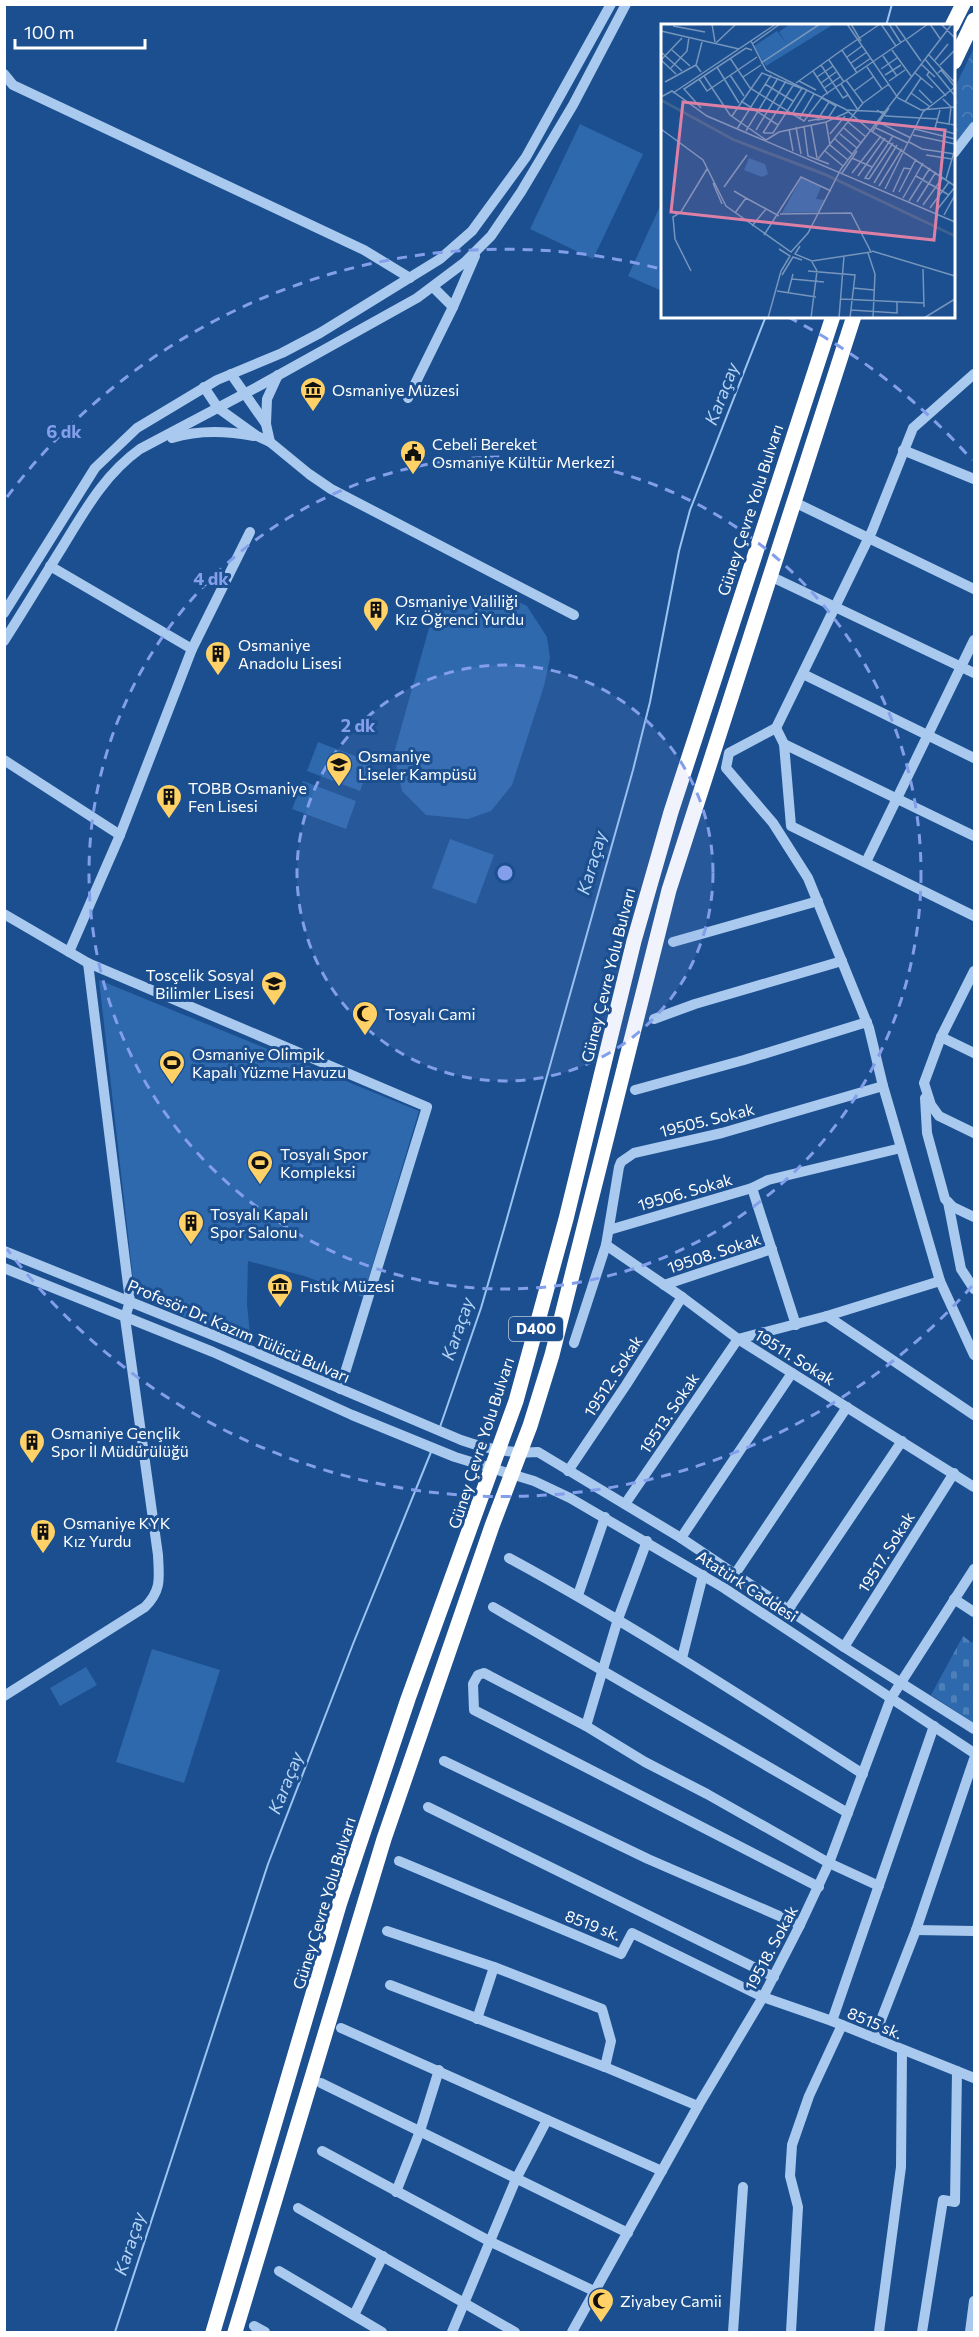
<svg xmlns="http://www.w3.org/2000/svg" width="979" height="2337" viewBox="0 0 979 2337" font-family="Commissioner,sans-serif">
  <defs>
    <pattern id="forest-crowns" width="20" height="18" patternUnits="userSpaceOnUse" patternTransform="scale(1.5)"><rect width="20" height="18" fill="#2e69ad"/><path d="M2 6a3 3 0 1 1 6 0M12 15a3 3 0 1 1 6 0" fill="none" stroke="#4d80b9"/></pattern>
    <pattern id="cemetery-stones" width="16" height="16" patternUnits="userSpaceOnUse" patternTransform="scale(1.5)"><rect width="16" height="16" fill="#2e69ad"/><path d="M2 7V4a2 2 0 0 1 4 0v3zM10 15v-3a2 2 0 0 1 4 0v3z" fill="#4d80b9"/></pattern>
  </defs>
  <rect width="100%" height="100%" fill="#1b4f8f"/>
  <path fill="url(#forest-crowns)" d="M974,48V121L954,147V89Z"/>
  <path fill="url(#cemetery-stones)" d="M963,1636L972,1643L974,1638V1723L931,1695Z"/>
  <g fill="#2e69ad">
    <path d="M580,124L643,154L593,259L530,229Z"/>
    <path d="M662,202V291L628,276Z"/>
    <path d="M481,595L509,597L527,606L547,637L550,658L544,686L512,785L491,811L468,819L426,815L402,791L396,764H391L436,603L450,607Z"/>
    <path d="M318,742L371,762L360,791L307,771Z"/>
    <path d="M303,781L356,801L346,829L292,809Z"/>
    <path d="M450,839L494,855L476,904L432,888Z"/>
    <path d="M99,980L419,1111L363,1297L304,1276L248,1261L247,1304L251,1345L135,1296Z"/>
    <path d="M152,1649L220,1670L184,1783L116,1762Z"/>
    <path d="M86,1667L97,1685L60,1706L50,1688Z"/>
  </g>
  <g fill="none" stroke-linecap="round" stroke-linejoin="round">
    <g stroke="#9cc4f0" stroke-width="2">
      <path d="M886,26L892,4"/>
      <path d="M440,1427L481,1308L506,1222L633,770L650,702L679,551L690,510L766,316"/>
      <path d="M115,2332L268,1864L353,1644L431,1452"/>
    </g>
    <g stroke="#a9c9ee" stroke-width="10">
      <path d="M4,74L13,85L364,250L410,278"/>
      <path d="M954,153L974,127"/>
      <path d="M433,287L453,307L475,256"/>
      <path d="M974,374L913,428L872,531L776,728L729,753L726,768L773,823L808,878L869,1028L883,1086L940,1281L974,1355"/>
      <path d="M204,387L218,408L257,436L270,442L266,424L231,374"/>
      <path d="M408,398L453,307"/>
      <path d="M266,424L267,399L278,375"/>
      <path d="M172,438C198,430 227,431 254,436"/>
      <path d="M270,442L309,474L331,489L574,615"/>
      <path d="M903,450L974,479"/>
      <path d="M794,502L974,589"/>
      <path d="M50,566L192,649L250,532"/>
      <path d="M770,576L974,673"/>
      <path d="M4,613L95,468L137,428L217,380L282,353L320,333L440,259L472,231L526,157L611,4"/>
      <path d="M4,641C24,610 43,578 63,546C85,510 105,474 140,449L259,386L417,298L465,262L491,236L521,192L573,105L626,4"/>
      <path d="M803,674L974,758"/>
      <path d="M776,728L784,744L974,836"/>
      <path d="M784,744L791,826L974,916"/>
      <path d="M4,760L120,835"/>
      <path d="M866,862L974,640"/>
      <path d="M4,914L88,963L427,1107L340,1389"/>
      <path d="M673,942L818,901"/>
      <path d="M69,952L120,835L192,649"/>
      <path d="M974,971L941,1037L924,1083L931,1105L939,1116L974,1133"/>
      <path d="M654,1019L695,1004L842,961"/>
      <path d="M941,1037L974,1053"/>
      <path d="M635,1090L744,1060L867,1022"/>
      <path d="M925,1098L927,1133L945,1199L953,1207L974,1217"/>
      <path d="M752,1188L796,1325"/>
      <path d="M948,1202L961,1269L974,1289"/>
      <path d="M609,1230L752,1188L768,1180L901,1148"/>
      <path d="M606,1245L682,1297L738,1339L974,1487"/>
      <path d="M4,1251L240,1346L461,1440C486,1449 511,1454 538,1452L681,1538L844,1647L974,1729"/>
      <path d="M4,1268L213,1352L352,1415L455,1457L534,1481L570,1498L724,1588L974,1753"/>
      <path d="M664,1285L772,1249"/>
      <path d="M827,1316L974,1415"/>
      <path d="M574,1343L606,1245L619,1167L621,1162L634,1153L722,1133L883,1086"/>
      <path d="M568,1471L626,1385L682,1297"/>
      <path d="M625,1504L738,1339L827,1316L940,1281"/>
      <path d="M681,1538L792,1373"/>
      <path d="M509,1558C631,1624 746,1699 863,1774"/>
      <path d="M735,1574L847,1407"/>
      <path d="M578,1595L605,1517"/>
      <path d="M954,1599L974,1612"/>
      <path d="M493,1607L848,1813"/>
      <path d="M788,1610L902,1441"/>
      <path d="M844,1647L954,1473"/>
      <path d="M682,1658L703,1575"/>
      <path d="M4,1696L145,1607C162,1590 159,1578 158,1555L125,1318L130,1301L88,963"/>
      <path d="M586,1726L618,1619L647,1541"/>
      <path d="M444,1761L648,1859L800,1925"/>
      <path d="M428,1807L774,1977"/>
      <path d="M399,1861L621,1954L632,1933L763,1997L832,2021L974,2078"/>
      <path d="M819,1887L474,1710L473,1684L478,1675L484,1673L586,1726L645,1762L707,1794L829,1863L879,1886"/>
      <path d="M916,1930L974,1931"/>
      <path d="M387,1931L494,1967L602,2009L611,2041L605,2067"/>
      <path d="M390,1985L605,2067L698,2106"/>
      <path d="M477,2019L494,1967"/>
      <path d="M832,2021L934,1726"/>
      <path d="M341,2028L662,2171"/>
      <path d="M874,2038L916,1930L974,1759"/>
      <path d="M321,2083L628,2233"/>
      <path d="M322,2151L491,2242L596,2292"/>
      <path d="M396,2192L420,2131L439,2070"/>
      <path d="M298,2208L515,2332"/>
      <path d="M279,2271L382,2332"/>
      <path d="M354,2315L383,2256"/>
      <path d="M254,2326L265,2332"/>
      <path d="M452,2332L516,2179L547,2120"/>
      <path d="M572,2332L698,2106L763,1997L800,1925L829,1863L891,1698L974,1569"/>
      <path d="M733,2332L743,2187"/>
      <path d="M791,2332L798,2207L790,2176L792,2145L809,2096L842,2025"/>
      <path d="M879,2332L901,2167L902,2051"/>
      <path d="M922,2332L943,2200L955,2202L957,2071"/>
      <path d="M970,2332L974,2301"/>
    </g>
    <g stroke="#fff" stroke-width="15">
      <path d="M952,26L963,4"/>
      <path d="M954,62L974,20"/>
      <path d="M213,2332L340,1902L408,1699L516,1401L566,1219L634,941L671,812L833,316"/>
      <path d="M235,2332L384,1839L492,1526L530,1426L552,1355L669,890L854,316"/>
    </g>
  </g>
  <circle cx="505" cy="873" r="208" fill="#839eea" fill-opacity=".12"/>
  <g fill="none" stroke="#839eea" stroke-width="3" stroke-dasharray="10 8">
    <circle cx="505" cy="873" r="208"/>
    <circle cx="505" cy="873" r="416"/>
    <path d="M972 1286A624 624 0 0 1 7 1249M7 497A624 624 0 0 1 661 269M788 317A624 624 0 0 1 972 460"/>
  </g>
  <defs>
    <symbol id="museum-pin" viewBox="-11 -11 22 30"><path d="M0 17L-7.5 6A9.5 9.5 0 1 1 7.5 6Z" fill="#ffd166" stroke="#1b4f8f"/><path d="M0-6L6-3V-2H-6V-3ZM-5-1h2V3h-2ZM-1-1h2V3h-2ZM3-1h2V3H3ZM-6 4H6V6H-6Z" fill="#111"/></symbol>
    <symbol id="civic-pin" viewBox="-11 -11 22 30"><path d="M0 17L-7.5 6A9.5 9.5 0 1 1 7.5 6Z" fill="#ffd166" stroke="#1b4f8f"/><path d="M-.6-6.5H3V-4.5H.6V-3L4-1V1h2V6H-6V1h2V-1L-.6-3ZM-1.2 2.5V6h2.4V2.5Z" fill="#111"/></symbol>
    <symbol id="building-pin" viewBox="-11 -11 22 30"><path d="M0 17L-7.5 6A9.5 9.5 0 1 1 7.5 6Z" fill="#ffd166" stroke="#1b4f8f"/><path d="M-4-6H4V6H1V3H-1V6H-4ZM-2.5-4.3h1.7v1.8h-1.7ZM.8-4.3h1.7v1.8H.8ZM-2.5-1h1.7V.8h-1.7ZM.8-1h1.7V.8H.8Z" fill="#111"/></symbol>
    <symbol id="school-pin" viewBox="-11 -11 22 30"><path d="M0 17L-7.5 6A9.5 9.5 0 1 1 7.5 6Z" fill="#ffd166" stroke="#1b4f8f"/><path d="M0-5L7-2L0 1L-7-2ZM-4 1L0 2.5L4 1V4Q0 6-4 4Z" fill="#111"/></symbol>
    <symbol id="mosque-pin" viewBox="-11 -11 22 30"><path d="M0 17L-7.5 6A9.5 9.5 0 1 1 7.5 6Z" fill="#ffd166" stroke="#1b4f8f"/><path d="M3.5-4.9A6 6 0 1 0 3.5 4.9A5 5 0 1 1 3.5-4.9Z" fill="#111"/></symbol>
    <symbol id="stadium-pin" viewBox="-11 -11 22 30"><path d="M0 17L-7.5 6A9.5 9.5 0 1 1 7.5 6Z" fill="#ffd166" stroke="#1b4f8f"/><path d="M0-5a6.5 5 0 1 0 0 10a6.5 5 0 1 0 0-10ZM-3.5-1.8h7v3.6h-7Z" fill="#111"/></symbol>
  </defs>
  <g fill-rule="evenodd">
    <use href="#museum-pin" x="298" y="375" width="30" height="40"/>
    <use href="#civic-pin" x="398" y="438" width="30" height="40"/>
    <use href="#building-pin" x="361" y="595" width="30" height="40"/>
    <use href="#building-pin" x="203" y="639" width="30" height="40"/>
    <use href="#school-pin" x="324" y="750" width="30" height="40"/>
    <use href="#building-pin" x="154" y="782" width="30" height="40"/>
    <use href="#school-pin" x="259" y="969" width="30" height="40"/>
    <use href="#mosque-pin" x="350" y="999" width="30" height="40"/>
    <use href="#stadium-pin" x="157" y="1048" width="30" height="40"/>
    <use href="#stadium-pin" x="245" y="1148" width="30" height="40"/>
    <use href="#building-pin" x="176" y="1208" width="30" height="40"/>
    <use href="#museum-pin" x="265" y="1271" width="30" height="40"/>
    <use href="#building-pin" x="17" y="1427" width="30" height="40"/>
    <use href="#building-pin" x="28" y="1517" width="30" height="40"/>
    <use href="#mosque-pin" x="586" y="2286" width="30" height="40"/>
  </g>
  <g text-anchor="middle" stroke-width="6" stroke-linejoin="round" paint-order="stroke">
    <rect fill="#1b4f8f" stroke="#bbcadd" stroke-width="1.5" x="509" y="1317" width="54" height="24" rx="4.5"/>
    <g font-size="15" font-weight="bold" fill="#fff">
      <text x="536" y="1334">D400</text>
    </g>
    <g font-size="16" fill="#fff" stroke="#1b4f8f" text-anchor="start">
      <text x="332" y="396">Osmaniye Müzesi</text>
      <text x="432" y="450">Cebeli Bereket<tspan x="432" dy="18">Osmaniye Kültür Merkezi</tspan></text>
      <text x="395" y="607">Osmaniye Valiliği<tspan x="395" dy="18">Kız Öğrenci Yurdu</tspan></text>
      <text x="238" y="651">Osmaniye<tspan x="238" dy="18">Anadolu Lisesi</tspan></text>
      <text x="358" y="762">Osmaniye<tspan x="358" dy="18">Liseler Kampüsü</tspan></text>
      <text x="188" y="794">TOBB Osmaniye<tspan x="188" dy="18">Fen Lisesi</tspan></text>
      <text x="254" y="981" text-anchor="end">Tosçelik Sosyal<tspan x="254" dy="18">Bilimler Lisesi</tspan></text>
      <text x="385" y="1020">Tosyalı Cami</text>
      <text x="192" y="1060">Osmaniye Olimpik<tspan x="192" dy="18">Kapalı Yüzme Havuzu</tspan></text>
      <text x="280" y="1160">Tosyalı Spor<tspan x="280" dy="18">Kompleksi</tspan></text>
      <text x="210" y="1220">Tosyalı Kapalı<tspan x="210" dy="18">Spor Salonu</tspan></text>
      <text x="300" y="1292">Fıstık Müzesi</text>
      <text x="51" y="1439">Osmaniye Gençlik<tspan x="51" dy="18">Spor İl Müdürülüğü</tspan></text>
      <text x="63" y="1529">Osmaniye KYK<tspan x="63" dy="18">Kız Yurdu</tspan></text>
      <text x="620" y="2307">Ziyabey Camii</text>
    </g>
    <g font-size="16" fill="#fff" stroke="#1b4f8f">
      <text transform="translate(750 510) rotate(-72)" y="6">Güney Çevre Yolu Bulvarı</text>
      <text transform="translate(608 975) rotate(-76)" y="6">Güney Çevre Yolu Bulvarı</text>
      <text transform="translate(707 1120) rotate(-14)" y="6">19505. Sokak</text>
      <text transform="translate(685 1192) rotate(-16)" y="6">19506. Sokak</text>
      <text transform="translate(714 1253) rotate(-18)" y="6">19508. Sokak</text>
      <text transform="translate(239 1331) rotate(23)" y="6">Profesör Dr. Kazım Tülücü Bulvarı</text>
      <text transform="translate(795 1357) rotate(32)" y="6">19511. Sokak</text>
      <text transform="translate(613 1376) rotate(-57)" y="6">19512. Sokak</text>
      <text transform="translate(669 1413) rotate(-56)" y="6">19513. Sokak</text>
      <text transform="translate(481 1443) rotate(-72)" y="6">Güney Çevre Yolu Bulvarı</text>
      <text transform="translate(886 1552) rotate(-58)" y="6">19517. Sokak</text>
      <text transform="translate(747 1586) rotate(33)" y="6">Atatürk Caddesi</text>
      <text transform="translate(324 1903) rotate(-73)" y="6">Güney Çevre Yolu Bulvarı</text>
      <text transform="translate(593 1925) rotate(21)" y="6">8519 sk.</text>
      <text transform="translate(771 1948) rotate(-62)" y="6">19518. Sokak</text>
      <text transform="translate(875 2023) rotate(23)" y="6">8515 sk.</text>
    </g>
    <g font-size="18" font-style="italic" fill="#b5d3f5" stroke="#1b4f8f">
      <text transform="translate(722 394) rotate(-69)" y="6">Karaçay</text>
      <text transform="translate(592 863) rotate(-74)" y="6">Karaçay</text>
      <text transform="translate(458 1329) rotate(-71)" y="6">Karaçay</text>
      <text transform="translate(286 1783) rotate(-68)" y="6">Karaçay</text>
      <text transform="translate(130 2244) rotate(-72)" y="6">Karaçay</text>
    </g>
  </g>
  <g transform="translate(661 24)">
    <rect width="294" height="294" fill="#1b4f8f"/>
    <path d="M129,0H173L105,42L93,22L116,7L126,20L118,8Z" fill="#2e69ad"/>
    <path d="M88,134L104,140L107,150L101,153L83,146ZM140,154L160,163L155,175L164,176L157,188L121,189Z" fill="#2e69ad"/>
    <path fill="none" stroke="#3c6290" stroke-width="3" d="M0,76L73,116L163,150L294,212"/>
    <path fill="none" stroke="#7695bc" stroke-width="1.5" d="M51,0L54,18M186,0L237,74L260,86L294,83M190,0L200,17M220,0L235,22M228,0L240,19M234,0L260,37M269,0L280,16M280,0L294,14M12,2L44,8M0,7L78,25M246,15L267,0M90,17L105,46L184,85L210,107L294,162M55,19L75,0M91,20L119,0M11,26L29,42M181,26L219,0M231,26L250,52M0,28L21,47M267,30L294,59M222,32L236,52M186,33L201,22M69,34L89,64L143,97L162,72L245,15M264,35L294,72M0,36L21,14M0,36L15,50M168,36L183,58M274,36L287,20M100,39L159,0M190,39L206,28M260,40L274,53M160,41L182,74L187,71M279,41L294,26M56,43L78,79M206,43L221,65M10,44L26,27L28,13M194,45L210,34M220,45L236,34M152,47L167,70M40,48L35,41L41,18M253,48L272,64M268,48L266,51L285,72M69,51L83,72M224,51L240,41M43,52L69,91L105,116L118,108L165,98L187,88M82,53L100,41M156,53L172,42M38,55L46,67L96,33M138,57L155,66M228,57L244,46M293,57L294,39M4,58L35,41M135,59L181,26L196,49M160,59L175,48M104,60L132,77M180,60L197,86M163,64L179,53M258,66L271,79M193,67L212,53M12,69L115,0M250,69L268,82M0,73L11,67L46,92L294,198M282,75L290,83L288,100M80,77L117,101M244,78L260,54M202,79L228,60M40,84L23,65L85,24L91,26M186,86L224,88M216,86L225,92L277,95M279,86L274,104L294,110M131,90L146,66M71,92L101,49L142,65M138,95L153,70M156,96L167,94L175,82L161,74M147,97L157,95L168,78M165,98L169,121L187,136M187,98L205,113M276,98L294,101M219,99L250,114M150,101L156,134M143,102L147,132L168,140M135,103L140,130M183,104L200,119M215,104L247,119M0,105L42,136L65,182L130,228L147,209L180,145L291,0M76,105L110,51M128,105L132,127M254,105L294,115M95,106L125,57M85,107L117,54M211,108L228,84M102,109L133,60M103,109H112L141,64M169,110L184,92M179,110L196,124M252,111L294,120M174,115L191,130M248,118L261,125L294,130M164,127L182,142M265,131L291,135M191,134L211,143M157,135L202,79L185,56M181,149L196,127M191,149L220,112M197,152L224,114M255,152L288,171M208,155L204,154L232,112M208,155L232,119M285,155L294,125M52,159L61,180M213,159L236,121M218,162L241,125M63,163L86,131M224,165L262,88L294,63L280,46L277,49M73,167L85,174L74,189M232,168L243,144L250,145M238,168L255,135M85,174L118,192M242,174L262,139M248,177L269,144M256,178L275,148M262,181L282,153M269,184L288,158M275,187L294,163M119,190L190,189L210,228L151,237L134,230L139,222M283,191L294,171M91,202L105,185M103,211L140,153L170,167M211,227L294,252M207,229L214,250L212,294M262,245L263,283M30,247L14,215L12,193L20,188L46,145M147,247L194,251L189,294M121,251L132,233L141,236M131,255L163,258M192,264L213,266M116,267L155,273M127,269L132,250M180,275L263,279M190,286L236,289V278M107,294L120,247L129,232L118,225M150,294L156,247L151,238M178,294L183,232M263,294L294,275"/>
    <path fill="#dd80a5" fill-opacity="0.15" stroke="#dd80a5" stroke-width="3" d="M22,78L284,106L273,216L10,188Z"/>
    <rect width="294" height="294" fill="none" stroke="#fff" stroke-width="3"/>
  </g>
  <circle cx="505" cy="873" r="9" fill="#839eea" stroke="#1b4f8f" stroke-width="3"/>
  <g font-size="18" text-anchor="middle" font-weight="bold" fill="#839eea" stroke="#1b4f8f" stroke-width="6" stroke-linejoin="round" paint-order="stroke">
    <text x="64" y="438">6 dk</text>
    <text x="211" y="585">4 dk</text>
    <text x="358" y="732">2 dk</text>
  </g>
  <rect width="979" height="2337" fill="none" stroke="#ffffff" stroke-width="12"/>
  <path d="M15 39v9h130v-9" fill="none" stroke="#ffffff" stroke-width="3"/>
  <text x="24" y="39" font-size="18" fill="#ffffff" stroke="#1b4f8f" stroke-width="4.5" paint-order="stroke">100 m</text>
</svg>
